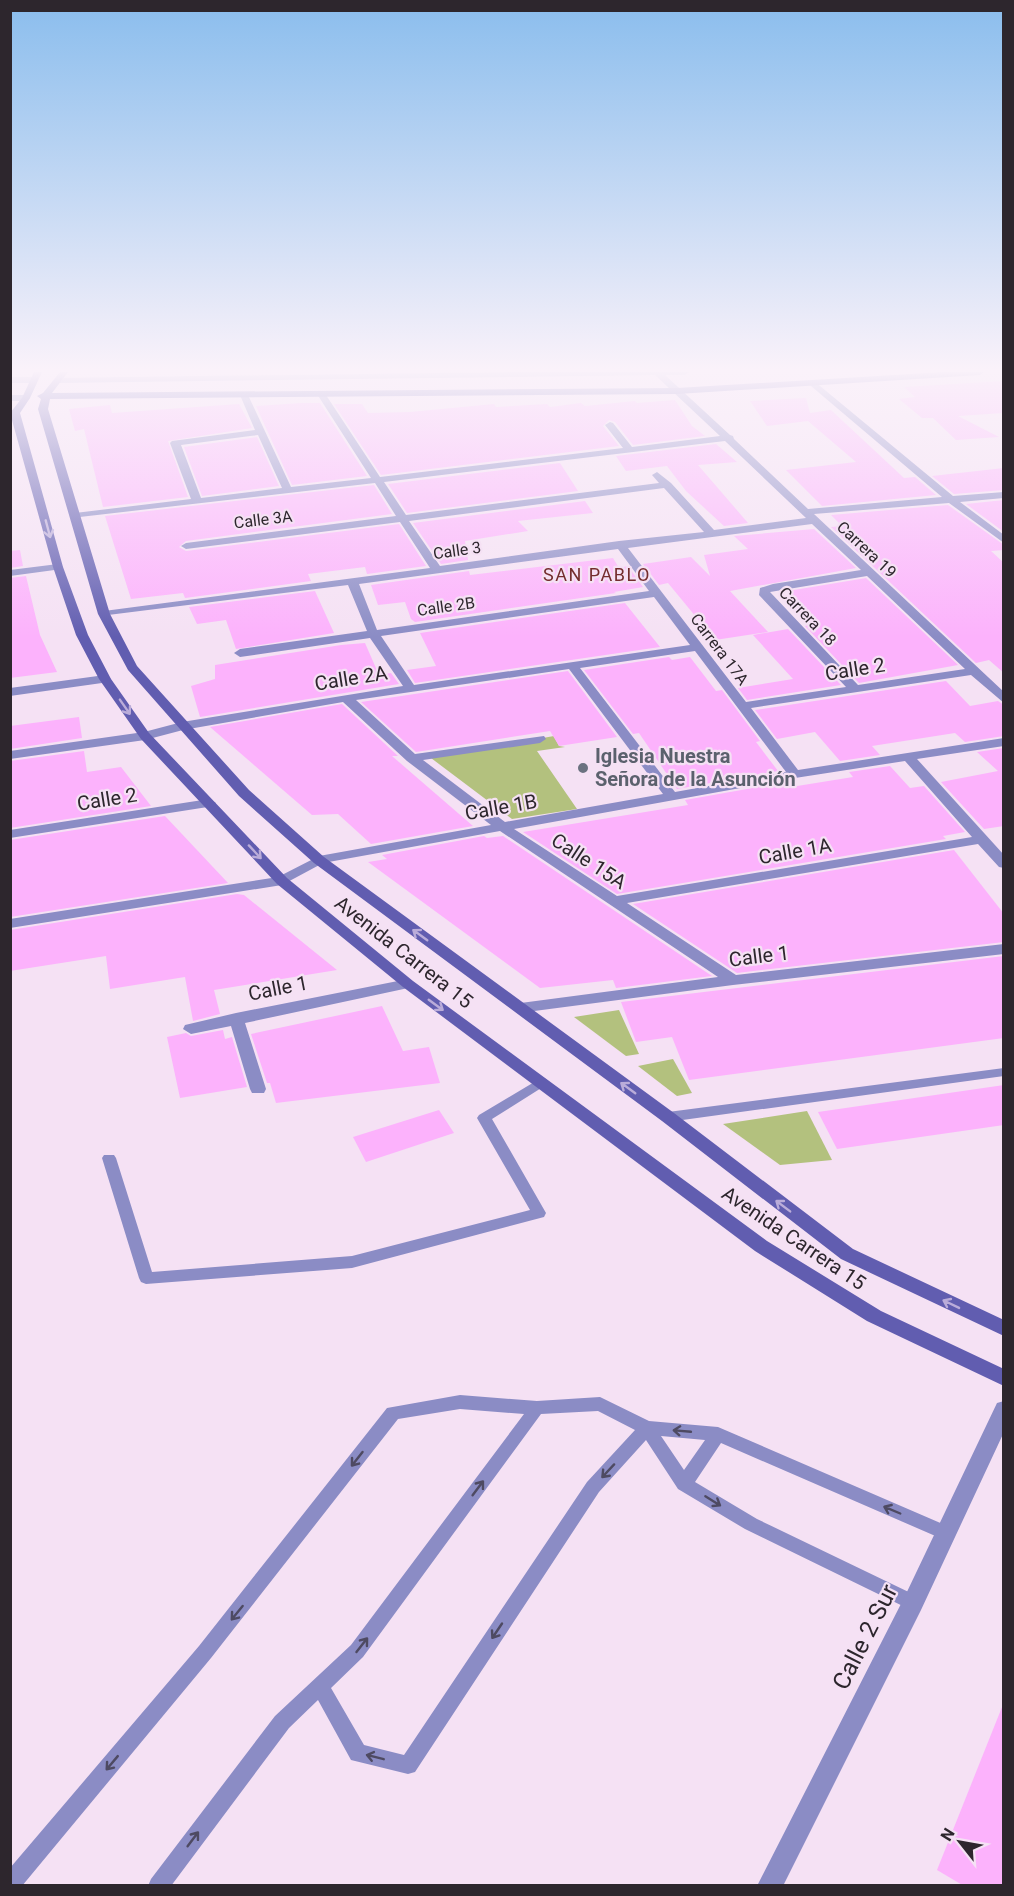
<svg xmlns="http://www.w3.org/2000/svg" width="1014" height="1896" viewBox="0 0 1014 1896" font-family="Roboto,sans-serif">
  <rect width="100%" height="100%" fill="#f5e1f4"/>
  <g fill="#b3c17e">
    <path d="M554,736L559,746L565,747L537,751L577,809L512,819L431,758Z"/>
    <path d="M619,1010L639,1054L626,1056L574,1017Z"/>
    <path d="M673,1059L692,1093L677,1096L638,1066Z"/>
    <path d="M807,1111L832,1160L780,1165L723,1124Z"/>
  </g>
  <g fill="#fcb2fc">
    <path d="M1004,381V413L958,416L999,437L956,440L933,418H922L899,399L915,397L904,387Z"/>
    <path d="M806,398L810,413L831,410L904,478L915,477L936,495L822,506L786,470L856,462L808,421L767,426L750,401Z"/>
    <path d="M675,400L692,426L705,436L633,445L615,422L609,420L603,426L619,446L381,475L334,404H362L368,413L410,412L494,404L496,407L547,404L550,407L581,403L585,406L635,401L637,403Z"/>
    <path d="M302,403H320L367,476L292,485L256,406Z"/>
    <path d="M239,404L252,428L168,441L188,497L103,507L84,429L75,431L69,409L110,405L112,413Z"/>
    <path d="M257,437L279,486L202,496L184,447Z"/>
    <path d="M716,444L737,462L698,465L748,523L724,526L686,491L667,466L626,471L616,456Z"/>
    <path d="M560,463L578,491L407,513L388,484Z"/>
    <path d="M1004,468V490L954,494L932,476Z"/>
    <path d="M374,485L392,514L186,541L179,547L186,551L399,524L426,566L367,574L365,567L308,574L311,581L185,598L183,593L131,599L105,516Z"/>
    <path d="M1004,500V532L966,504Z"/>
    <path d="M585,501L593,513L518,521L528,531L465,541L468,560L441,564L413,523Z"/>
    <path d="M948,505L1004,545V550L991,551L1004,563V673L989,660L976,663L831,527L842,526L831,515Z"/>
    <path d="M814,529L856,568L730,591L768,632L715,640L668,583L659,585L643,564L691,557L710,576L704,555L748,549L734,536Z"/>
    <path d="M20,550L23,566L10,568V551Z"/>
    <path d="M613,558L619,568L628,566L643,587L614,592L616,593L415,622L411,619L405,602L378,605L371,585L469,571L470,575Z"/>
    <path d="M26,576L40,635L57,672L10,678V578Z"/>
    <path d="M866,578L958,665L859,683L805,626L817,623L788,591Z"/>
    <path d="M315,591L334,633L236,649L226,620L197,624L189,607Z"/>
    <path d="M625,603L660,647L415,683L407,670L436,666L420,633Z"/>
    <path d="M788,629L841,685L747,700L738,688L793,679L753,635Z"/>
    <path d="M365,643L379,675L391,673L399,684L200,717L191,686L215,679V665L341,645Z"/>
    <path d="M669,657L672,660L690,657L716,691L722,690L760,741L756,742L778,771L677,789L639,733L633,734L584,670Z"/>
    <path d="M568,671L617,737L559,746L550,731L416,752L361,702Z"/>
    <path d="M946,681L970,706L998,701L1004,705V736L965,742L955,733L872,746L880,755L840,761L815,732L777,739L755,710Z"/>
    <path d="M342,704L398,756H392L473,826L371,844L338,814L312,815L210,727Z"/>
    <path d="M79,717L82,738L10,749V726Z"/>
    <path d="M1004,748V826L984,829L941,782L998,771L977,752Z"/>
    <path d="M84,751L87,772L121,767L151,806L10,828V761Z"/>
    <path d="M890,766L910,788L924,786L965,832L943,836L946,839L617,894L523,832L688,805L685,800L786,782L791,787L853,777L849,772Z"/>
    <path d="M165,816L228,883L10,917V840Z"/>
    <path d="M484,836L487,838L503,836L712,976L616,988L613,980L540,988L368,862L387,859L382,855Z"/>
    <path d="M954,850L1004,914V942L737,973L633,904Z"/>
    <path d="M237,894L244,895L337,970L214,990L220,1014L193,1021L185,977L110,989L106,956L10,971V930Z"/>
    <path d="M1004,956V1038L689,1080L672,1037L636,1042L621,1002Z"/>
    <path d="M382,1006L403,1051L429,1047L440,1083L276,1103L270,1083H267L251,1034Z"/>
    <path d="M223,1030L225,1039L232,1037L247,1087L180,1098L167,1037L186,1033L191,1036Z"/>
    <path d="M1004,1085V1125L837,1149L818,1112Z"/>
    <path d="M439,1110L454,1133L366,1162L353,1137Z"/>
    <path d="M1002,1707L1004,1886H964L937,1870Z"/>
  </g>
  <g fill="none" stroke-linecap="round" stroke-linejoin="round">
    <g fill="#8b8cc5" fill-rule="evenodd">
      <path d="M1004,1068V1076L668,1122L663,1120L661,1117L663,1114L668,1112Z"/>
      <path d="M541,1078L546,1079L548,1082L546,1085L492,1119L546,1213L544,1217L352,1268L146,1284L141,1282L139,1278L102,1158L104,1155H114L116,1158L152,1272L352,1256L530,1210L477,1118L479,1115Z"/>
      <path d="M460,1395L537,1401L600,1397L649,1421L718,1427L952,1528L955,1533L952,1538L946,1541L940,1538L721,1443L695,1482L757,1519L919,1597L922,1603L919,1609L913,1611L745,1529L678,1489L646,1440L599,1492L415,1772L408,1774L351,1760L318,1700L289,1728L171,1886H148L151,1879L275,1716L351,1645L524,1414L460,1409L398,1419L211,1658L22,1886H10V1868L199,1646L387,1408ZM598,1411L635,1430L587,1482L404,1755L364,1745L331,1688L363,1657L541,1414ZM661,1436L705,1440L684,1470Z"/>
    </g>
    <g fill="#8b8cc5" fill-rule="evenodd">
      <path d="M510,372H689L685,375H665L730,435L733,436L734,439L808,509L942,497L811,386L810,384L814,381L953,496L1004,492V498L960,502L1004,535V543L949,503L814,514L1004,692V703L971,675L751,708L798,770L1004,738V746L917,759L1004,855V868L999,867L978,844L627,903L736,975L1004,944V954L733,985L519,1013L511,1008L513,1004L718,977L500,831L323,863L282,885L10,928V919L278,877L319,856L491,825L407,761L343,702L183,730L145,740L10,759V751L144,732L182,722L403,686L370,638L240,657L234,653L240,649L367,631L348,585L100,616V612L104,611L430,568L400,522L186,549L181,546L186,543L396,516L375,483L71,518L70,516L75,513L191,499L170,443L172,441L255,430L240,395L244,392L248,395L291,487L371,478L317,394L321,391L324,392L380,477L623,448L605,425L610,422L613,423L632,447L720,436L655,375L58,383L54,380L55,378ZM258,435L282,488L201,498L181,445ZM725,441L806,518L714,530L671,483L657,472L652,475L659,483L406,515L384,482ZM664,488L704,532L619,541L440,566L409,521ZM812,524L861,570L773,584L760,588L759,595L846,687L746,702L628,548ZM618,549L649,591L377,630L359,584ZM867,576L965,669L858,685L770,592ZM654,597L690,645L414,685L381,636ZM695,651L786,772L675,792L580,668ZM569,669L663,794L505,822L423,760L540,743L546,739L544,736L415,754L356,700ZM905,761L972,837L617,896L514,829L795,778Z"/>
      <path d="M10,377H34L38,380L34,383H10Z"/>
      <path d="M10,395H26L30,398L26,401H10Z"/>
      <path d="M58,564L63,567L62,569L10,576V570Z"/>
      <path d="M105,675L111,679L109,682L10,696V688Z"/>
      <path d="M209,799L216,803L214,806L10,838V830Z"/>
      <path d="M408,979L416,984L413,987L245,1023L266,1089L264,1093H252L250,1089L231,1026L191,1034L183,1029L185,1025L236,1013Z"/>
      <path d="M1004,1401V1432L921,1610L783,1886H757L905,1596L997,1403Z"/>
    </g>
    <g fill="#615db0" fill-rule="evenodd">
      <path d="M34,372H42L30,398L20,413L63,567L88,635L111,679L149,733L287,878L413,981L767,1241L881,1311L1004,1369V1386L867,1321L755,1251L403,987L277,884L141,739L99,679L76,635L53,567L10,413L22,398Z"/>
      <path d="M60,372H68L52,393L677,388L944,372H984L980,375L677,394L50,399L48,409L110,614L137,666L249,790L324,857L674,1113L853,1249L1004,1320V1336L841,1259L662,1121L314,863L239,796L128,670L98,614L38,409L41,399L37,396L43,393Z"/>
    </g>
  </g>
  <defs><path id="oneway-shaft" d="M-6 0H5M1.5-3L5.5 0L1.5 3" fill="none" stroke-width="1.6" stroke-linecap="round" stroke-linejoin="round" transform="scale(1.5)"/></defs>
  <g stroke="#baacd9">
    <use href="#oneway-shaft" transform="translate(48 529) rotate(75)"/>
    <use href="#oneway-shaft" transform="translate(125 707) rotate(55)"/>
    <use href="#oneway-shaft" transform="translate(255 852) rotate(47)"/>
    <use href="#oneway-shaft" transform="translate(420 935) rotate(-144)"/>
    <use href="#oneway-shaft" transform="translate(436 1005) rotate(36)"/>
    <use href="#oneway-shaft" transform="translate(628 1088) rotate(-144)"/>
    <use href="#oneway-shaft" transform="translate(783 1206) rotate(-143)"/>
    <use href="#oneway-shaft" transform="translate(951 1304) rotate(-154)"/>
  </g>
  <g stroke="#4e4a62">
    <use href="#oneway-shaft" transform="translate(682 1431) rotate(-175)"/>
    <use href="#oneway-shaft" transform="translate(357 1459) rotate(128)"/>
    <use href="#oneway-shaft" transform="translate(608 1471) rotate(133)"/>
    <use href="#oneway-shaft" transform="translate(478 1488) rotate(-53)"/>
    <use href="#oneway-shaft" transform="translate(713 1501) rotate(32)"/>
    <use href="#oneway-shaft" transform="translate(892 1510) rotate(-157)"/>
    <use href="#oneway-shaft" transform="translate(237 1613) rotate(129)"/>
    <use href="#oneway-shaft" transform="translate(497 1631) rotate(124)"/>
    <use href="#oneway-shaft" transform="translate(362 1645) rotate(-52)"/>
    <use href="#oneway-shaft" transform="translate(375 1757) rotate(-166)"/>
    <use href="#oneway-shaft" transform="translate(112 1763) rotate(130)"/>
    <use href="#oneway-shaft" transform="translate(193 1839) rotate(-53)"/>
  </g>
  <linearGradient id="sky" x2="0" y2="1"><stop stop-color="#8abded"/><stop offset="0.58" stop-color="#faf2fa"/><stop offset="1" stop-color="#faf2fa" stop-opacity="0"/></linearGradient>
  <rect width="1014" height="637" fill="url(#sky)"/>
  <circle fill="#6b7280" stroke="#f5e1f4" stroke-width="2" cx="583" cy="768" r="6"/>
  <g text-anchor="middle" stroke-width="4.5" stroke-linejoin="round" paint-order="stroke">
    <g font-size="16" fill="#2d262d" stroke="#f5e1f4">
      <text transform="translate(263 519) rotate(-7)" y="6">Calle 3A</text>
      <text transform="translate(867 549) rotate(43)" y="6">Carrera 19</text>
      <text transform="translate(457 550) rotate(-8)" y="6">Calle 3</text>
      <text transform="translate(446 606) rotate(-8)" y="6">Calle 2B</text>
      <text transform="translate(808 616) rotate(46)" y="6">Carrera 18</text>
      <text transform="translate(720 649) rotate(53)" y="6">Carrera 17A</text>
    </g>
    <g font-size="18" letter-spacing="1.5" fill="#742d2e" stroke="#f5e1f4">
      <text x="597" y="581">SAN PABLO</text>
    </g>
    <g font-size="20" fill="#2d262d" stroke="#f5e1f4">
      <text transform="translate(855 669) rotate(-9)" y="7">Calle 2</text>
      <text transform="translate(351 678) rotate(-9)" y="7">Calle 2A</text>
      <text transform="translate(107 799) rotate(-9)" y="7">Calle 2</text>
      <text transform="translate(501 807) rotate(-10)" y="7">Calle 1B</text>
      <text transform="translate(795 851) rotate(-10)" y="7">Calle 1A</text>
      <text transform="translate(589 861) rotate(33)" y="7">Calle 15A</text>
      <text transform="translate(404 952) rotate(38)" y="7">Avenida Carrera 15</text>
      <text transform="translate(759 956) rotate(-7)" y="7">Calle 1</text>
      <text transform="translate(278 988) rotate(-11)" y="7">Calle 1</text>
      <text transform="translate(794 1238) rotate(34)" y="7">Avenida Carrera 15</text>
    </g>
    <g font-size="20" font-weight="bold" fill="#5b616d" stroke="#f5e1f4" text-anchor="start">
      <text x="595" y="763">Iglesia Nuestra<tspan x="595" dy="23">Señora de la Asunción</tspan></text>
    </g>
    <g font-size="24" fill="#2d262d" stroke="#f5e1f4">
      <text transform="translate(865 1637) rotate(-63)" y="8">Calle 2 Sur</text>
    </g>
  </g>
  <rect width="1014" height="1896" fill="none" stroke="#2d262d" stroke-width="24"/>
  <g transform="translate(960 1842) rotate(301)" stroke="#f5e1f4" stroke-width="4.5" paint-order="stroke">
  <path d="M0-4.5L10 22L0 15L-10 22Z" fill="#2d262d"/>
  <text y="-9" font-size="16" font-weight="bold" text-anchor="middle" fill="#2d262d">N</text>
  </g>
</svg>
